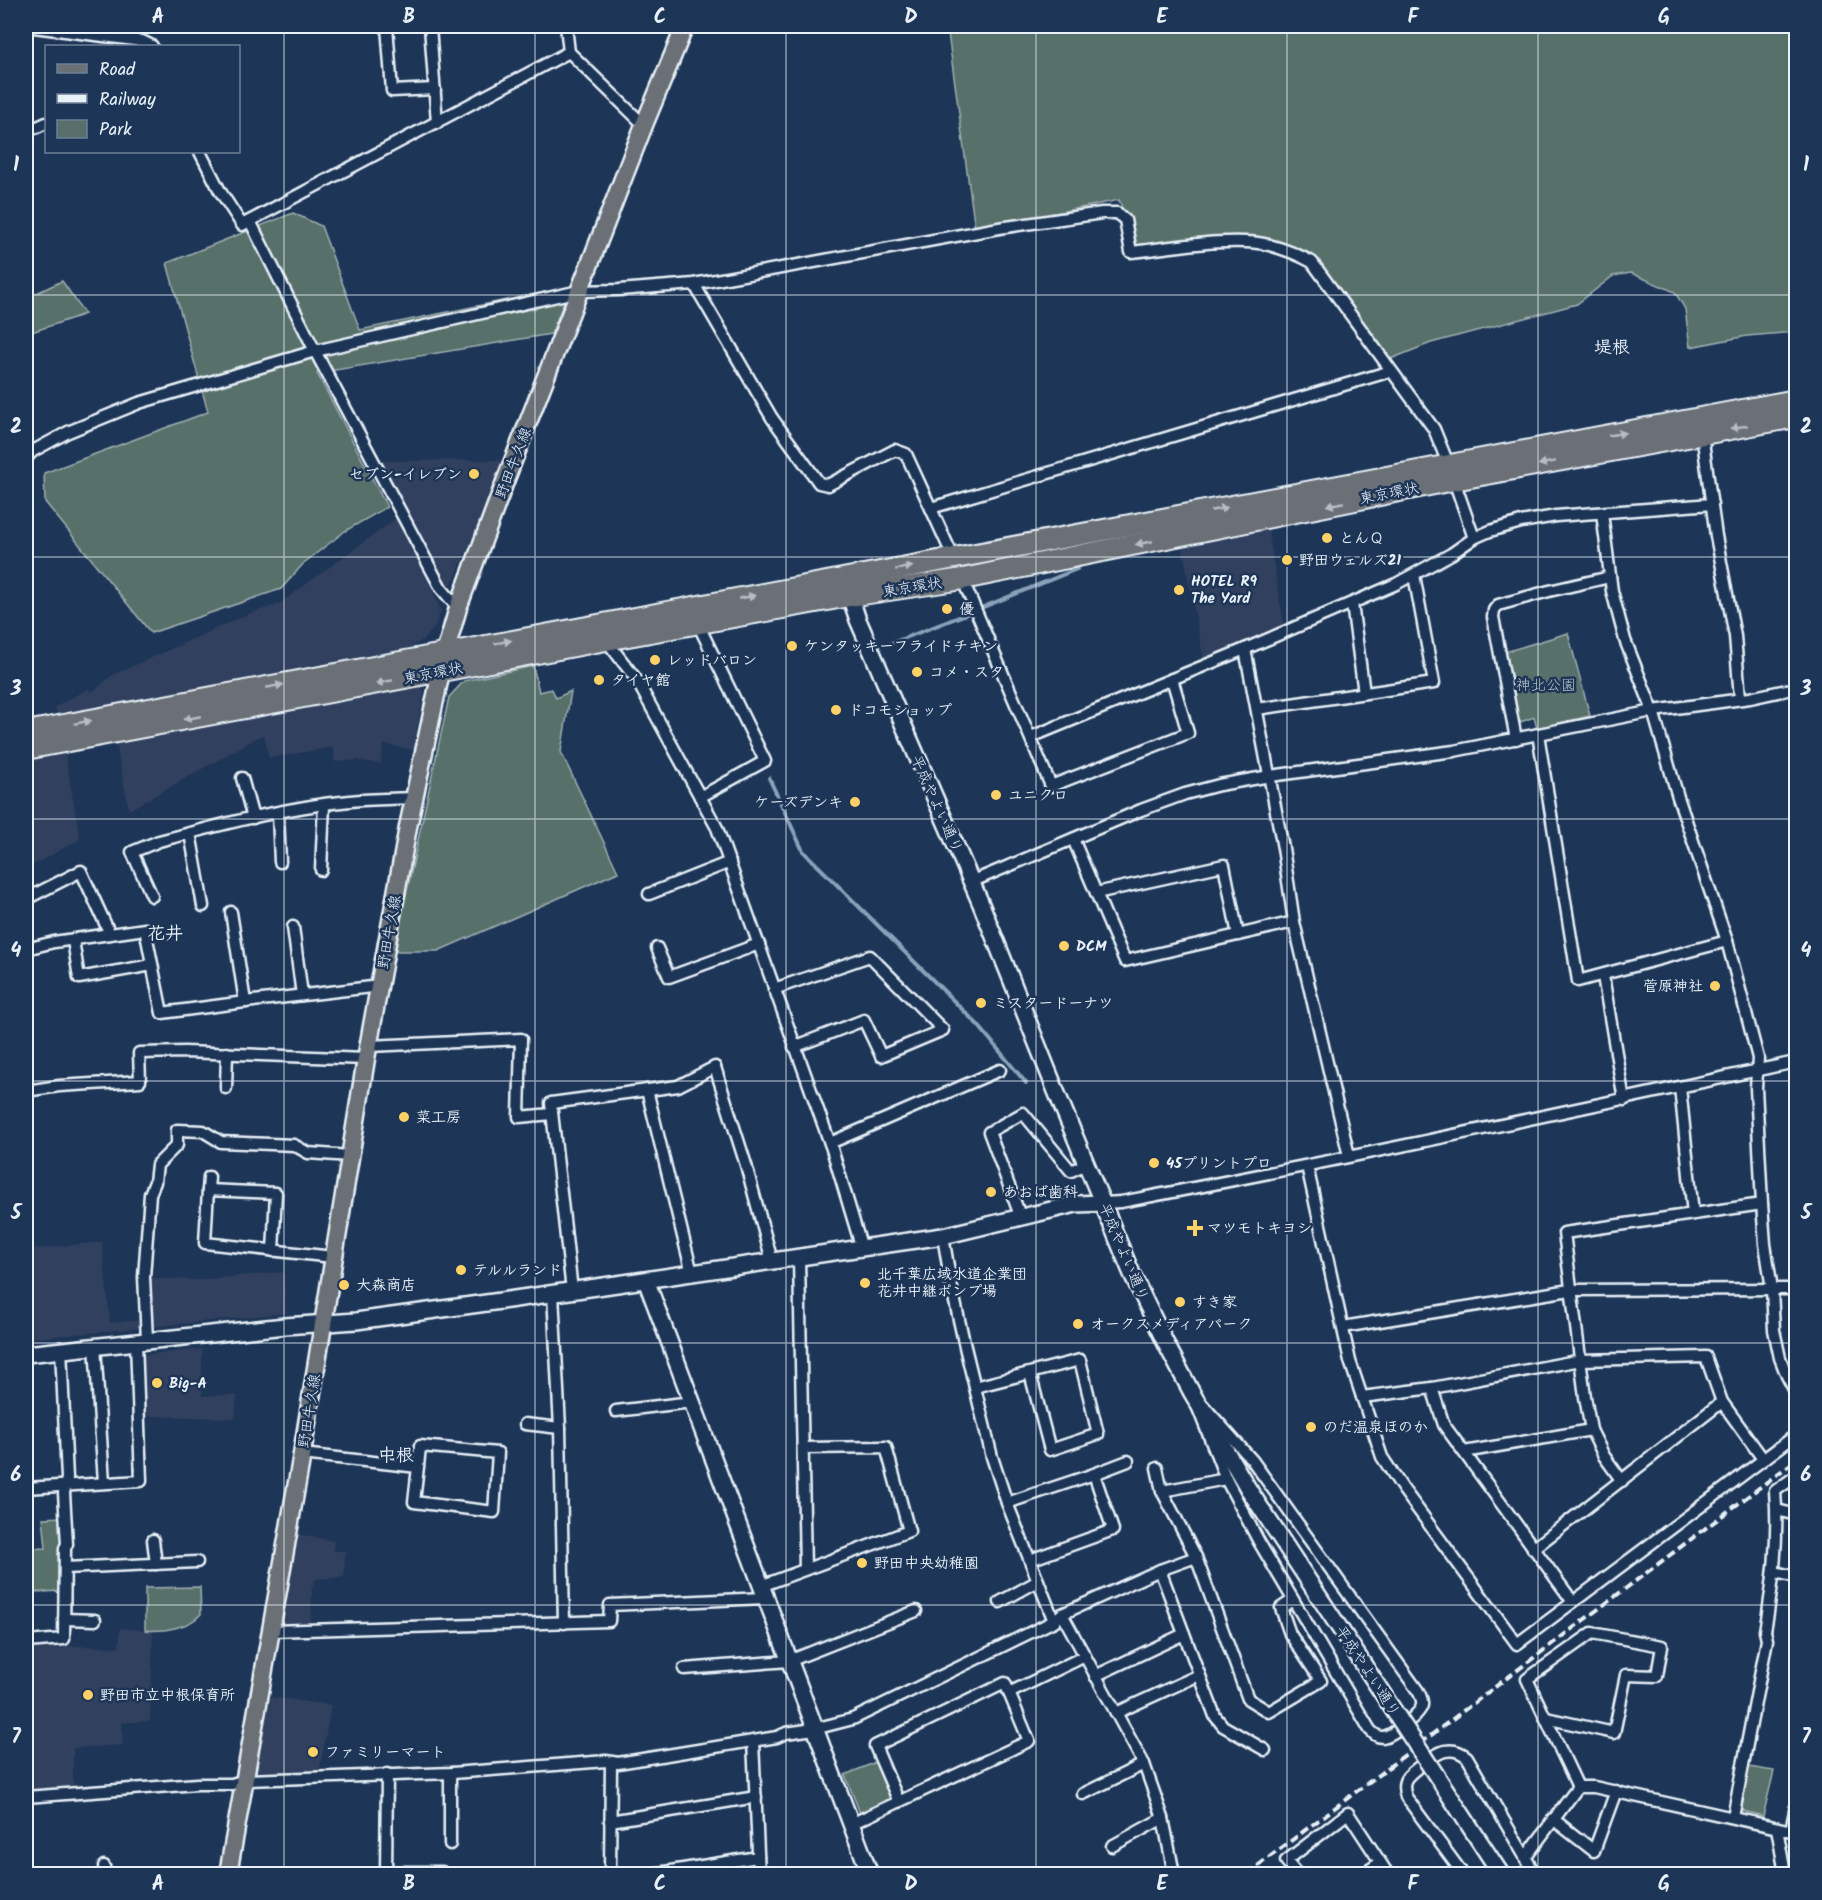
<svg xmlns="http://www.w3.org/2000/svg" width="1822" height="1900" viewBox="0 0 1822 1900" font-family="Kalam,'Klee One',sans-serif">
  <rect width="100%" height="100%" fill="#1d3557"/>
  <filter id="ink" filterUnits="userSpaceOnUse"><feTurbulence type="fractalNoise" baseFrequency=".0167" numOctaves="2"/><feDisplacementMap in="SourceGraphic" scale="12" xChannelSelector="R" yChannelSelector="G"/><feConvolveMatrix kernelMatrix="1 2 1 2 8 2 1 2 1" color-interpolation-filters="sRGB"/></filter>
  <g filter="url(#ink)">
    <g fill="#31415f">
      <path d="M507,460L452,584L444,585L381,461Z"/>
      <path d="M398,517L424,571L441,611L434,628L423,640L413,646L402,650L57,715L55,707L88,689L93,692L111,676L246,615L279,604Z"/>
      <path d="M1268,529L1284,626L1204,661L1182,546Z"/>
      <path d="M420,686L424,691L413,750L384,744L380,764L358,760L335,762L333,747L269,758L264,734L129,810L116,744Z"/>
      <path d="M65,754L80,839L26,869V761Z"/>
      <path d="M102,1242L110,1323L143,1320L139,1328L26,1339V1250Z"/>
      <path d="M284,1272L286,1313L151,1327L149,1278L198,1280Z"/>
      <path d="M202,1349V1396L237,1395L235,1418L143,1416L142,1355Z"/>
      <path d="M297,1534L334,1541L333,1551H345L344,1577L316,1579L312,1587L311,1619L302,1629H281Z"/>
      <path d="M120,1628L153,1631L150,1721L121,1723L123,1745L73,1748V1787L26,1790V1649L69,1646L119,1647Z"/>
      <path d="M269,1697L331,1705L319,1773L254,1776Z"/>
    </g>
    <g fill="#596f6b" stroke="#a0b0b2" stroke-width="1.5">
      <path d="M947,26H1796V332L1747,336L1690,347L1685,309L1675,292L1631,273L1613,276L1577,304L1431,343L1388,360L1328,273L1313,258L1289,247L1137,246L1119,200L975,229Z"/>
      <path d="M293,213L321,226L360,330L570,287L551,334L317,373L387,507L345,531L304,563L281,589L151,633L45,502L44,473L208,412L167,263Z"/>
      <path d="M62,281L85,314L26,334V298Z"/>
      <path d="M1568,633L1590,716L1537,728L1534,717L1518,723L1505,652Z"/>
      <path d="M533,666L539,692L552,689L556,698L571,691L561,752L618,872L438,951H394L449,697L464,681Z"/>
      <path d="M62,1517L64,1544L60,1545L59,1591L26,1593V1549L46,1548L43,1518Z"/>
      <path d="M200,1587L201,1614C189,1628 162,1632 145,1630V1588Z"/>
      <path d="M876,1762L892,1794L889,1799L860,1813L845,1775Z"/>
      <path d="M1749,1767L1774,1771L1763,1816L1743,1811L1742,1808Z"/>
      <path d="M750,1863L755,1867V1874H704L703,1871Z"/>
    </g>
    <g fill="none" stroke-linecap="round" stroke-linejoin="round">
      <g stroke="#8aa1ba" stroke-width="4">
        <path d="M981,608L1077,569"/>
        <path d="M887,645L969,613"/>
        <path d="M769,778L803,851L978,1025L1026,1083"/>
      </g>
      <path stroke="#3b516f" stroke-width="10" stroke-dasharray="10 5" stroke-linecap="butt" d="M1518,1874L1529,1864"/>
      <defs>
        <g id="street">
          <path d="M26,26L142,41L152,46"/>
          <path d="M387,26L392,91L435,89"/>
          <path d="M430,26L437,123"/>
          <path d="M566,26L569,52L644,125"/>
          <path d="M26,132L46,123"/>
          <path d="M200,152L220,191L242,225L569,52"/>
          <path d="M250,221L315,351L441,588L458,608"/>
          <path d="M694,284L772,418L819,483L828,485L895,450L906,454L955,561"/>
          <path d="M1702,434L1716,536L1735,636L1740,698"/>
          <path d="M26,458L33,451L68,432L139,403L315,351L579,291L619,290L694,284L999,228L1102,213H1117L1125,220L1131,252C1170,248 1233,236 1269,245C1284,249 1299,255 1312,262L1434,429L1449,466L1474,538"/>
          <path d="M931,508L1391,371"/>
          <path d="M1602,513L1612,591L1625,640L1653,711L1678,797L1727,941L1758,1058L1756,1088L1762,1204L1765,1244L1772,1289L1774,1330L1780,1358L1787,1376L1796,1393"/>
          <path d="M961,576L1051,786L1188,733L1172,679"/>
          <path d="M1352,604L1364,693"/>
          <path d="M698,624L765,761L700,797"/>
          <path d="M606,640L636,679L717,828L832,1149L862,1249"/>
          <path d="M1245,649L1283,848L1294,922L1349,1156"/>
          <path d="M1257,709L1434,683L1414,575"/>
          <path d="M1538,734L1578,981L1727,941"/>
          <path d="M1031,737L1245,649L1396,584L1451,554L1474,538L1490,531L1521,522L1556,516L1712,504"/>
          <path d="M1516,739L1493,617L1494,610L1498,605L1549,591L1610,577"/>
          <path d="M242,778L253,818"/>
          <path d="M278,813L280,862"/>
          <path d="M1073,839L1125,961L1294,922"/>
          <path d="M321,870L324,805"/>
          <path d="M971,882L1141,810L1185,794L1219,785L1270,776L1454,751L1653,711L1750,698L1796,688"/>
          <path d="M1096,893L1224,865L1238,935"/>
          <path d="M649,894L730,862"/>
          <path d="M152,896L132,852L159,841L190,833"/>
          <path d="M26,899L81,871L110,934"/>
          <path d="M203,906L190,833C242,819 296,806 350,801C371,799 393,799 414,798"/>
          <path d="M231,912L245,1002"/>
          <path d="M293,927L302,995"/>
          <path d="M73,940L79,978L152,965"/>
          <path d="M657,948L669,977L759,944"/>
          <path d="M26,949L54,942L145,929L162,1013L245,1002L380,986"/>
          <path d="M1603,976L1624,1100"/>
          <path d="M774,989L870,956L943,1030L881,1056L864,1020L794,1047"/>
          <path d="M369,1046L521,1039L519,1117L552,1114"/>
          <path d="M1680,1087L1693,1214"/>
          <path d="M226,1088L227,1053"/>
          <path d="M647,1090L692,1273"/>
          <path d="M26,1091L59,1086L140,1081L139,1053L185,1052L366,1059"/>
          <path d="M830,1143L1000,1070"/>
          <path d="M1307,1166L1350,1361L1382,1457L1403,1489L1517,1644L1796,1435"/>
          <path d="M208,1190L209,1177"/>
          <path d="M1103,1203L1121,1202C1347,1159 1572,1110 1796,1062"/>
          <path d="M1021,1218L989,1132L1023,1113L1071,1171L1086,1164"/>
          <path d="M943,1236L951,1284L966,1351L992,1457L1007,1503L1054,1621"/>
          <path d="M273,1251L276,1193L208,1190L205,1243L333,1257"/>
          <path d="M799,1258L805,1569"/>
          <path d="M572,1291L551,1103L678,1086L715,1067L746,1165L772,1261"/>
          <path d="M553,1294L560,1428L564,1623"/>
          <path d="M1343,1327L1570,1290L1796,1289"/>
          <path d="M147,1340L144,1277L150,1194L155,1182L157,1165L177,1145V1130L203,1131L221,1142L294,1145L308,1153L350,1156"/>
          <path d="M95,1346L104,1482"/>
          <path d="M975,1387L1080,1360L1098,1434L1050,1450L1030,1373"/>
          <path d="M1432,1388L1444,1425L1573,1602"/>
          <path d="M1192,1393L1252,1460L1418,1691C1420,1695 1423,1700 1422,1705C1421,1714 1391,1737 1382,1737C1377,1737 1374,1734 1370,1730L1259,1542L1226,1479Z"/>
          <path d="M1362,1397L1432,1388L1581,1360L1706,1357L1722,1402L1763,1459"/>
          <path d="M616,1411L692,1402"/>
          <path d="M525,1424L560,1428"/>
          <path d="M1464,1452L1591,1430"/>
          <path d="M302,1454L418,1467L420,1446L498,1453L494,1512L414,1502L418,1467"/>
          <path d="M1157,1468L1162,1491L1196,1557L1248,1699L1269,1712L1321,1681L1290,1634L1281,1608L1293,1600"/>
          <path d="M1094,1474L1128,1461"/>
          <path d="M1622,1481L1604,1456L1591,1430L1585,1397L1564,1233L1762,1204"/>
          <path d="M26,1488L141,1481L136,1341"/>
          <path d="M1162,1491L1226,1479"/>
          <path d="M1007,1503L1094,1474L1113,1530L1030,1560"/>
          <path d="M1777,1510L1796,1515"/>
          <path d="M153,1540L156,1564"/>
          <path d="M1533,1549L1722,1402"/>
          <path d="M65,1568L197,1562"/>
          <path d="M1160,1570L1215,1716L1223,1726L1265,1750"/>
          <path d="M1775,1572L1796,1577"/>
          <path d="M761,1586L909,1531L886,1447L803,1448"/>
          <path d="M1000,1602L1038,1581"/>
          <path d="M1062,1614L1144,1764L1163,1818L1174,1874"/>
          <path d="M64,1619L95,1620"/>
          <path d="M271,1631L609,1621L610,1605L765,1598"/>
          <path d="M26,1642L64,1639L65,1548L67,1544L64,1493L67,1478L61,1349"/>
          <path d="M684,1669L789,1661L916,1611"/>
          <path d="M1095,1676L1184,1634"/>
          <path d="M1009,1693L1085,1656"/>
          <path d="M1116,1713L1199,1675"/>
          <path d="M1546,1718L1614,1733L1626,1675L1657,1676L1662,1646L1592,1633L1527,1679L1578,1787"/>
          <path d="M753,1741L759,1874"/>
          <path d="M1083,1794L1144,1764"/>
          <path d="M26,1797L197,1784H232L245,1780L452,1773L606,1761L618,1763L777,1737L786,1733L814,1729L853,1719L1054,1621L1062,1614L1160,1570L1196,1557"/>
          <path d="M1733,1817L1767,1640L1765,1631C1773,1584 1779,1539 1775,1491L1796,1476"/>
          <path d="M1553,1819L1594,1851L1616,1791"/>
          <path d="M610,1821L756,1797"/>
          <path d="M851,1824L1029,1741L1005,1683L875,1746L899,1802"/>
          <path d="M1777,1828L1785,1874"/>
          <path d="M1791,1831L1796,1806"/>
          <path d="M450,1844V1778L452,1773"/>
          <path d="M1112,1846L1163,1818"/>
          <path d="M1525,1858L1578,1787H1594L1796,1832"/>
          <path d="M104,1866L105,1874"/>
          <path d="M386,1872H442"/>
          <path d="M386,1874L387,1774"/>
          <path d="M610,1874L611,1762"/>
          <path d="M652,1874L758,1857"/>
          <path d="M1297,1874L1286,1861L1348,1813L1388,1874"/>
          <path d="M1363,1874L1380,1863"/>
          <path d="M1463,1874L1406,1797C1404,1791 1403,1784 1406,1779C1410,1772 1438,1752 1445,1751C1454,1749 1461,1752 1467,1757L1535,1874"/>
        </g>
        <g id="secondary">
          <path d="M847,587L858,620L981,904L1058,1096L1132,1274L1166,1344L1192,1393L1249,1490"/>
          <path d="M646,1280L870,1874"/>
          <path d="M26,1354L285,1326L356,1321L508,1300L943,1236L1076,1204L1103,1203"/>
        </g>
        <path id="primary" d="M228,1874L302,1454L366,1059L408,827L445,653L458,608L506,479L644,125L685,26"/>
        <g id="highway">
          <path d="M26,732C616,621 1207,513 1796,400"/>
          <path d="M26,749L606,640L849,596L963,579L1454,480L1796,417"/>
        </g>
      </defs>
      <use href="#street" stroke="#e8f1f8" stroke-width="15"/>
      <use href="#secondary" stroke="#e8f1f8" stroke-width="20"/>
      <use href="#primary" stroke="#e8f1f8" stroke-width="21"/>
      <use href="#highway" stroke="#e8f1f8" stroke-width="24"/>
      <use href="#street" stroke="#1d3557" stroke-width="10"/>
      <use href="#secondary" stroke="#1d3557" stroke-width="15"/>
      <use href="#primary" stroke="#6a7074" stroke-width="16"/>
      <use href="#highway" stroke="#6a7074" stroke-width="20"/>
      <path stroke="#e8f1f8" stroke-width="4" stroke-dasharray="9 4.5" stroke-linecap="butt" d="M1247,1874L1796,1460"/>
      <defs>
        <path id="secondary-bridge" d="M1249,1490L1501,1874"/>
      </defs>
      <use href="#secondary-bridge" stroke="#e8f1f8" stroke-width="20" stroke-linecap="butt"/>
      <use href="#secondary-bridge" stroke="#1d3557" stroke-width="15"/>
    </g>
    <defs><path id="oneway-solid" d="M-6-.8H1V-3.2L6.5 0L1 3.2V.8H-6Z" transform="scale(1.5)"/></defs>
    <g fill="#b6bdc3">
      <use href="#oneway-solid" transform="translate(1739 427) rotate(170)"/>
      <use href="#oneway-solid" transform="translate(1617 434) rotate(-11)"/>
      <use href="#oneway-solid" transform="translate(1547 463) rotate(169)"/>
      <use href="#oneway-solid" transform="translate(1335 504) rotate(169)"/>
      <use href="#oneway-solid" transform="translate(1219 509) rotate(-11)"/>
      <use href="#oneway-solid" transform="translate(1144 543) rotate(169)"/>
      <use href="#oneway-solid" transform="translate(904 568) rotate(-10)"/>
      <use href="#oneway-solid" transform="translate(747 597) rotate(-11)"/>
      <use href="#oneway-solid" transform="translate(503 642) rotate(-10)"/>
      <use href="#oneway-solid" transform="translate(384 682) rotate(169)"/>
      <use href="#oneway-solid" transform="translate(275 686) rotate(-11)"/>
      <use href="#oneway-solid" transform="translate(192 718) rotate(169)"/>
      <use href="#oneway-solid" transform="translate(83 722) rotate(-11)"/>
    </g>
  </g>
  <path fill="none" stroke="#e8f1f8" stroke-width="1.5" stroke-opacity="0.55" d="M284,26V1874M535,26V1874M786,26V1874M1036,26V1874M1287,26V1874M1538,26V1874M26,295H1796M26,557H1796M26,819H1796M26,1081H1796M26,1343H1796M26,1605H1796"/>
  <g fill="#ffd166" stroke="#1d3557" stroke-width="2">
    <circle cx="474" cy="474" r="6"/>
    <circle cx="1327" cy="538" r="6"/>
    <circle cx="1287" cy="560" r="6"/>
    <circle cx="1179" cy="590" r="6"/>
    <circle cx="947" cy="609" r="6"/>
    <circle cx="792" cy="646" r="6"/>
    <circle cx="655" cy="660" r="6"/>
    <circle cx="917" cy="672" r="6"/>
    <circle cx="599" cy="680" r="6"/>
    <circle cx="836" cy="710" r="6"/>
    <circle cx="996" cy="795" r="6"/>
    <circle cx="855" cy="802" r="6"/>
    <circle cx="1064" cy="946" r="6"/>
    <circle cx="1715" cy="986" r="6"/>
    <circle cx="981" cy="1003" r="6"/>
    <circle cx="404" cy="1117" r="6"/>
    <circle cx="1154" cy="1163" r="6"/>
    <circle cx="991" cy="1192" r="6"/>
    <path d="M1192 1219h6v6h6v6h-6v6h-6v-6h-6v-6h6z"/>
    <circle cx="461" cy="1270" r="6"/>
    <circle cx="865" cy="1283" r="6"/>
    <circle cx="344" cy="1285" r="6"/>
    <circle cx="1180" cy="1302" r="6"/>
    <circle cx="1078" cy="1324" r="6"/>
    <circle cx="157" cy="1383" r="6"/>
    <circle cx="1311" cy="1427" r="6"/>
    <circle cx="862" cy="1563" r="6"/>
    <circle cx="88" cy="1695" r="6"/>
    <circle cx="313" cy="1752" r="6"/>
  </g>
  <g text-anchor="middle" stroke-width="5" stroke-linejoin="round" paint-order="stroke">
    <g font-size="15" fill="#e8f1f8" stroke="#1d3557">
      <text transform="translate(513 463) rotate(-69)" y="5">野田牛久線</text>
      <text transform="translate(1389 493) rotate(-11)" y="5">東京環状</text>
      <text transform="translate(912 587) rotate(-9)" y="5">東京環状</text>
      <text transform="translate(433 673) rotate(-11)" y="5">東京環状</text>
      <text transform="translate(937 804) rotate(66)" y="5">平成やよい通り</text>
      <text transform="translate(389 932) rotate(-80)" y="5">野田牛久線</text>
      <text transform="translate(1124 1252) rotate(67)" y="5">平成やよい通り</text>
      <text transform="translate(309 1411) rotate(-81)" y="5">野田牛久線</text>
      <text transform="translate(1368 1671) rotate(57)" y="5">平成やよい通り</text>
    </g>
    <g font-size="15" font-weight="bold" fill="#e8f1f8" stroke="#1d3557" text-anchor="start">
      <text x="462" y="479" text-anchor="end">セブン-イレブン</text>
      <text x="1339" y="543">とんＱ</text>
      <text x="1299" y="565">野田ウェルズ21</text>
      <text x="1191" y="586">HOTEL R9<tspan x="1191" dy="17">The Yard</tspan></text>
      <text x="959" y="614">優</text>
      <text x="804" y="651">ケンタッキーフライドチキン</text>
      <text x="667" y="665">レッドバロン</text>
      <text x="929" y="677">コメ・スタ</text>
      <text x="611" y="685">タイヤ館</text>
      <text x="848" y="715">ドコモショップ</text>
      <text x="1008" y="800">ユニクロ</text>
      <text x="843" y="807" text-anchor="end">ケーズデンキ</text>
      <text x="1076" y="951">DCM</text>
      <text x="1703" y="991" text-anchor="end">菅原神社</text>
      <text x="993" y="1008">ミスタードーナツ</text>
      <text x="416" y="1122">菜工房</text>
      <text x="1166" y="1168">45プリントプロ</text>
      <text x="1003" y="1197">あおば歯科</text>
      <text x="1207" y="1233">マツモトキヨシ</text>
      <text x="473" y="1275">テルルランド</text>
      <text x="877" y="1279">北千葉広域水道企業団<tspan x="877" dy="17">花井中継ポンプ場</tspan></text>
      <text x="356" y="1290">大森商店</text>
      <text x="1192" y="1307">すき家</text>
      <text x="1090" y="1329">オークスメディアパーク</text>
      <text x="169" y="1388">Big-A</text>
      <text x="1323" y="1432">のだ温泉ほのか</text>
      <text x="874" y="1568">野田中央幼稚園</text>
      <text x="100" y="1700">野田市立中根保育所</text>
      <text x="325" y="1757">ファミリーマート</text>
    </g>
    <g font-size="15" fill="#b6c4c7" stroke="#1d3557">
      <text x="1546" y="690">神北公園</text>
    </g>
    <g font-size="18" font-weight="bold" fill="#e8f1f8" stroke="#1d3557">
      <text x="1612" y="353">堤根</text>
      <text x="165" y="939">花井</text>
      <text x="396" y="1461">中根</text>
    </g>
  </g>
  <rect width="1822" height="1900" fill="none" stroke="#1d3557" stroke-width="66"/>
  <rect x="45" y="45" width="195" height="108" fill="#1d3557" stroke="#6e8097" stroke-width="1.5"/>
  <rect x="57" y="64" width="30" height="9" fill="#6a7074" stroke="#6e8097" stroke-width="1.5"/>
  <text x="99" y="75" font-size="18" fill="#e8f1f8">Road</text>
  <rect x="57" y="94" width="30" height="9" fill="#e8f1f8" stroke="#6e8097" stroke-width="1.5"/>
  <text x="99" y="105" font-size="18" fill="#e8f1f8">Railway</text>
  <rect x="57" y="120" width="30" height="18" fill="#596f6b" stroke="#6e8097" stroke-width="1.5"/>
  <text x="99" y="135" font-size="18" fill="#e8f1f8">Park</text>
  <rect x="33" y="33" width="1756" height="1834" fill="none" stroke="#e8f1f8" stroke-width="2"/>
  <g font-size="20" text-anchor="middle" font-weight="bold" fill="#e8f1f8">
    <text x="158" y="23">A</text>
    <text x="409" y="23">B</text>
    <text x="660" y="23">C</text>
    <text x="911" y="23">D</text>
    <text x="1162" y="23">E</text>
    <text x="1413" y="23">F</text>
    <text x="1664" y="23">G</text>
    <text x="16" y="171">1</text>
    <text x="1806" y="171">1</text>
    <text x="16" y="433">2</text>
    <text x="1806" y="433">2</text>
    <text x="16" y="695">3</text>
    <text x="1806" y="695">3</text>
    <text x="16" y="957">4</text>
    <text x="1806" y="957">4</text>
    <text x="16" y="1219">5</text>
    <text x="1806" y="1219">5</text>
    <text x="16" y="1481">6</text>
    <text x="1806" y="1481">6</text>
    <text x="16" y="1743">7</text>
    <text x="1806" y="1743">7</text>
    <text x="158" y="1890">A</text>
    <text x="409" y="1890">B</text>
    <text x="660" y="1890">C</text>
    <text x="911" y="1890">D</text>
    <text x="1162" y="1890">E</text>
    <text x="1413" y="1890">F</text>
    <text x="1664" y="1890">G</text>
  </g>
</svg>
